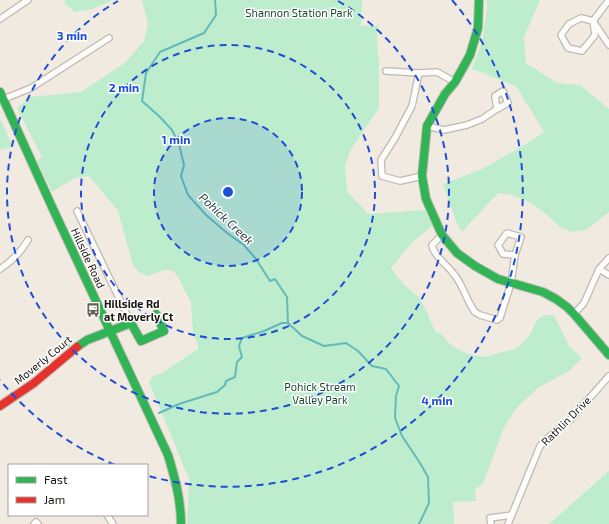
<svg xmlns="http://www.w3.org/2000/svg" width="609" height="524" viewBox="0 0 609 524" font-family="'Exo 2',sans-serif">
  <rect width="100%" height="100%" fill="#f1eae1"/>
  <g fill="#beedce">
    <path d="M65,0H113L92,9L75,12L65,4Z"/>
    <path d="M142,0H362L361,26H378V31H377L378,59H379V108L350,151L345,166L347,191L368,214L425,210L432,226L410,244L409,246L391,268L404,285L420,298L428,315L435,331L441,334L453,347L468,354L484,357L517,348L529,336L537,320L545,315H554L569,346L582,358L569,371L538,388L518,406L504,427L483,484L475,489L476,501L453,502L454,524H187L189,479L149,382L153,376L162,373L198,349V344L193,335L191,303L178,277L173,271L165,270L147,276L139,272L133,265L118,211L89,176L75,178L52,192L37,161L42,157L17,108L30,97L81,92L126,62L144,41L148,24Z"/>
    <path d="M487,0H540L524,37L526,63L557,83L580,85L609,109V212L586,230L572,232L560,227L546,214L531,203L512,195L499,193C486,205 474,219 462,232L456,221L443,184L482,169L521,147L544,132L516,86L472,69L482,42L487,8Z"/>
    <path d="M0,118L13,147L0,150Z"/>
    <path d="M609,471V524H549Z"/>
  </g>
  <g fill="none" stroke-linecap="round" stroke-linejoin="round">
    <g stroke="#62b9b9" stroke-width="2">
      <path d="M215,0L216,15L204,33L160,52L146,73L142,101L160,117L172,130L179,144L184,165L181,176L188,195L206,215L227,233L244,245L256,259L270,281L275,279L287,297L288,323L302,336L324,346L346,343L358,351L372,366L386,369L399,386L396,396L395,418L402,436L420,463L428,477L429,503L419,524"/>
      <path d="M159,413L179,404L217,392L225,385L226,381L235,377L237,362L242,357L239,346L242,338L264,331L282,323H287"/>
    </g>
    <defs>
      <g id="street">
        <path d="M609,0L593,21L609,45"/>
        <path d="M581,18L593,21L595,35L582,51L568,48L561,35L569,24Z"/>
        <path d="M0,19L28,0"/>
        <path d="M386,71L419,73L412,106L395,138L381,160L382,176L400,181L422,176"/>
        <path d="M419,73L437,72L455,82"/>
        <path d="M4,99L31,88L109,38"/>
        <path d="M427,126L444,130L467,125L482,119L497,109L508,103L503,91L495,96L497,109"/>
        <path d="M77,211L131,323"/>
        <path d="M442,235L432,245C433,255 447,265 453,273C463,284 466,300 475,312L480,315L497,320L500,318L511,283L515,255L521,237L507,233L498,245L503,254L515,255"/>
        <path d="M0,269C12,261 21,252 28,240"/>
        <path d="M599,269L609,275"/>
        <path d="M574,314L584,303L599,269L609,258"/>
        <path d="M107,515L113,524"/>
        <path d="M34,524L36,522L38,524"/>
        <path d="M491,524L490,518L512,515"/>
        <path d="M508,524L540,446L552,434L571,419L609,376"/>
      </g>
      <g id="fast">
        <path d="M479,0L478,28L470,55L455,82L445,94L427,126L422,176L426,199L442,235L457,253L475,266L498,279L543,292L556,299L567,307L574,314L609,355"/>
        <path d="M0,92L53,209L168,455C175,478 181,500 181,524"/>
        <path d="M77,347L87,340L131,323L141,341L164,331L156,314"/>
      </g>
      <path id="jam" d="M0,406L34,383L77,347"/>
    </defs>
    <use href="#street" stroke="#bfb9b2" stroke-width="8"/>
    <use href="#fast" stroke="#bfb9b2" stroke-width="10"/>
    <use href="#jam" stroke="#bfb9b2" stroke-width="10"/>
    <use href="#street" stroke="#fdfcfa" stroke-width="5.5"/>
    <use href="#fast" stroke="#30b455" stroke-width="8"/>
    <use href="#jam" stroke="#e5322d" stroke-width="8"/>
  </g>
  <circle cx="228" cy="192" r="74" fill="#1d4ed8" fill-opacity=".12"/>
  <g fill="none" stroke="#1d4ed8" stroke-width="2" stroke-dasharray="7 5">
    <circle cx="228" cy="192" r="74"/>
    <circle cx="228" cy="192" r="147"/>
    <path d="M338 1A221 221 0 1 1 118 1"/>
    <path d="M115 465A295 295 0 0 1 0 380M452 0A295 295 0 0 1 149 476"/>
  </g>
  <defs>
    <symbol id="bus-bare" viewBox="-9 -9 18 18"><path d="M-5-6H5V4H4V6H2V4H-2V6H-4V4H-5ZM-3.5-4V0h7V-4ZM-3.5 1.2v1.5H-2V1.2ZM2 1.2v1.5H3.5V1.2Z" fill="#656058" stroke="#fff" stroke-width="2.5" paint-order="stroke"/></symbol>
  </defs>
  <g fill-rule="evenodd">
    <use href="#bus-bare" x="83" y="300" width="20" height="20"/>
  </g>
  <g text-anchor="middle" stroke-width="3" stroke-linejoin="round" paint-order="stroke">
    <g font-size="11" fill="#1c4932" stroke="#fff">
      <text x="299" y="17">Shannon Station Park</text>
      <text x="320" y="391">Pohick Stream<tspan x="320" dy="13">Valley Park</tspan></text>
    </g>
    <g font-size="11" fill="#1a150f" stroke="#fff">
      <text transform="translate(88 258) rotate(65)" y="4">Hillside Road</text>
      <text transform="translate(43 360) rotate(-39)" y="4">Moverly Court</text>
      <text transform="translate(566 421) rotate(-45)" y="4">Rathlin Drive</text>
    </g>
    <g font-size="11" font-weight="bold" fill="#1a150f" stroke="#fff" text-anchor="start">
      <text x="104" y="308">Hillside Rd<tspan x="104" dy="13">at Moverly Ct</tspan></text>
    </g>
    <g font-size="12" font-style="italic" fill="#274142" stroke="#fff">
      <text transform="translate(226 219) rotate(43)" y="4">Pohick Creek</text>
    </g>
  </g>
  <circle cx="228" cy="192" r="6" fill="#1d4ed8" stroke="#fff" stroke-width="2"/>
  <g font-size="12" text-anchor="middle" font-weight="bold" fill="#1d4ed8" stroke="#fff" stroke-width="3" stroke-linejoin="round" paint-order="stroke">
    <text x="72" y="40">3 min</text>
    <text x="124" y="92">2 min</text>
    <text x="176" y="144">1 min</text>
    <text x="437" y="405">4 min</text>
  </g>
  <rect x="8" y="464" width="140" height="52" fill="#ffffff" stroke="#a3a19f"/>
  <rect x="16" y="477" width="20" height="6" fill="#30b455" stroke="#a3a19f"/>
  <text x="44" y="484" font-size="12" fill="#1a150f">Fast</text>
  <rect x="16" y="497" width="20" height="6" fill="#e5322d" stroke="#a3a19f"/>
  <text x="44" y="504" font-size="12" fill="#1a150f">Jam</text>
</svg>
